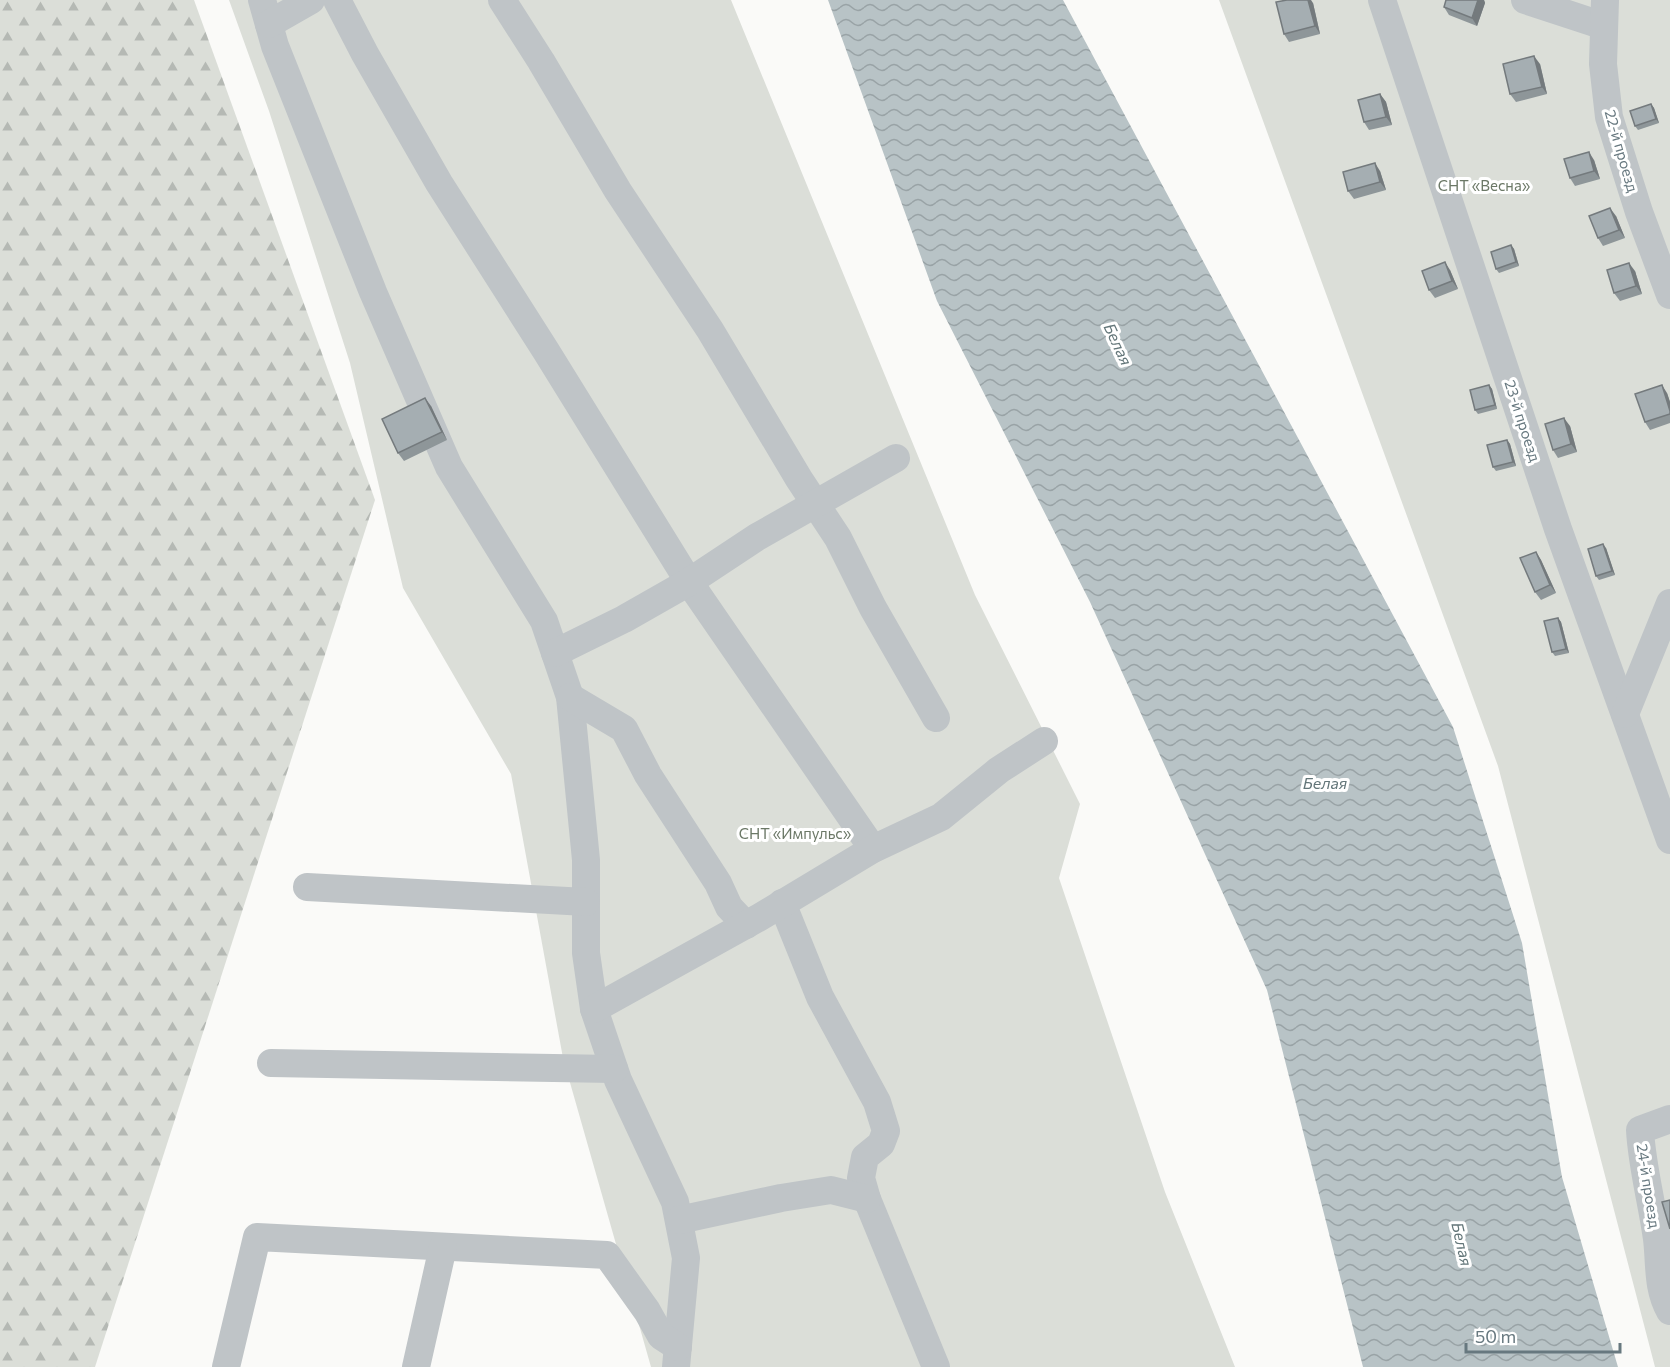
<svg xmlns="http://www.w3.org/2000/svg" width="1670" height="1367" viewBox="0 0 1670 1367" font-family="Commissioner,sans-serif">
  <defs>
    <pattern id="forest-firs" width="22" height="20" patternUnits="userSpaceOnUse" patternTransform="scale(1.5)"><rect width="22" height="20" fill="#dbded8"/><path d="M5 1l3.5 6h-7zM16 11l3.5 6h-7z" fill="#b5b9b4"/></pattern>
    <pattern id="water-waves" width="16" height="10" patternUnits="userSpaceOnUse" patternTransform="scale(1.5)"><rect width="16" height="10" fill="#b8c3c6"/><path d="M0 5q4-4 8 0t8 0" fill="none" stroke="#99a3a6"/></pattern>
  </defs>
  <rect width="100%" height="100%" fill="#fafaf8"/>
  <path fill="url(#forest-firs)" d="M0,0H194L375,500L95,1367H0Z"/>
  <g fill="#dbded8">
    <path d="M229,0H731L975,595L1080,804L1059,878L1165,1192L1235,1367H651L563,1058L511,774L403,588L350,363L269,111Z"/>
    <path d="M1219,0H1670V1367H1655L1498,766Z"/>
  </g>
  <path fill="url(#water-waves)" d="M828,0H1063L1453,727L1522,943L1562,1177L1618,1367H1363L1267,990L1090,602L937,301Z"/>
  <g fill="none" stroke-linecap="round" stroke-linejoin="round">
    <g stroke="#bfc4c7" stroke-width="28">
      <path d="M262,0L275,46L318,154L373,292L449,467L544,621L570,697L586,860V953L594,1009L618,1080L675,1202L686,1258L676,1367"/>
      <path d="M337,0L365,54L439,183L546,351L689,582L873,849"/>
      <path d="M502,0L541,61L618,191L710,330L799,479L838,538L873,608L936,718"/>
      <path d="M1382,0L1558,529L1670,840"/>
      <path d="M1525,0L1604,26"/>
      <path d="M1605,0L1603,64L1609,117L1639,212L1670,295"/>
      <path d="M269,24L311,0"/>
      <path d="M555,653L624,619L689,582L757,537L896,458"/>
      <path d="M570,697L624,729L648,775L718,883L729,907L746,925"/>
      <path d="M1625,714L1670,603"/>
      <path d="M307,887L586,902"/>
      <path d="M782,903L820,997L877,1102L886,1131L881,1144L865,1157L861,1178L867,1199L936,1367"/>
      <path d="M594,1009L760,917L873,849L941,817L999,770L1044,741"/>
      <path d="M271,1063L614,1069"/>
      <path d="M1670,1119L1640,1130C1642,1167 1652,1202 1657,1239C1660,1264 1657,1288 1670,1311"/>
      <path d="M679,1220L781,1198L831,1190L867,1199"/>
      <path d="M226,1367L257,1237L607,1255L647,1311L661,1336L678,1347"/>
      <path d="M416,1367L443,1247"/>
    </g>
  </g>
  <g fill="#8e9699">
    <path d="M1446,0H1484L1485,3L1477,26L1449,15L1444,7Z"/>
    <path d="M1313,3L1320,34L1289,42L1284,34Z"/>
    <path d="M1540,64L1547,94L1516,102L1510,94Z"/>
    <path d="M1380,94L1386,102L1392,125L1369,130L1364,122Z"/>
    <path d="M1651,104L1654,108L1659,123L1638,130L1635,126Z"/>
    <path d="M1594,160L1600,179L1575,186L1570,178Z"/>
    <path d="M1380,171L1386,190L1354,199L1348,191Z"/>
    <path d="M1616,216L1625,238L1603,246L1598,238Z"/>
    <path d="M1511,245L1514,249L1519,266L1499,273L1496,269Z"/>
    <path d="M1450,270L1458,289L1435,298L1429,290Z"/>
    <path d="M1635,271L1642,294L1620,301L1614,293Z"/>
    <path d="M1489,385L1492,389L1497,409L1478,414L1475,410Z"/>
    <path d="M1667,393L1670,402V423L1650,430L1645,422Z"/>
    <path d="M431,406L447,440L404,461L398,453Z"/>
    <path d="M1570,426L1577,452L1558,458L1553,450Z"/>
    <path d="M1507,440L1510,444L1516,466L1496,471L1493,467Z"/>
    <path d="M1606,548L1615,575L1599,580L1596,576Z"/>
    <path d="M1536,552L1541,560L1556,593L1541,600L1535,592Z"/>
    <path d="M1558,618L1561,622L1569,653L1555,656L1552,652Z"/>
  </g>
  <g fill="#747a7d">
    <path d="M1308,0H1311L1313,3L1320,34L1315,26Z"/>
    <path d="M1478,0H1484L1485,3L1477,26L1472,18Z"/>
    <path d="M1534,56L1540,64L1547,94L1542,87Z"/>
    <path d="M1380,94L1386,102L1392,125L1386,117Z"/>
    <path d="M1651,104L1654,108L1659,123L1656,119Z"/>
    <path d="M1589,152L1594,160L1600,179L1594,171Z"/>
    <path d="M1375,163L1380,171L1386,190L1380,182Z"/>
    <path d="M1610,208L1616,216L1625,238L1619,230Z"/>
    <path d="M1511,245L1514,249L1519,266L1516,262Z"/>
    <path d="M1445,262L1450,270L1458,289L1452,281Z"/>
    <path d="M1629,263L1635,271L1642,294L1636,286Z"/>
    <path d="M1489,385L1492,389L1497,409L1495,405Z"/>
    <path d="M1662,385L1667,393L1670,402V411Z"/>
    <path d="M425,398L431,406L447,440L442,432Z"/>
    <path d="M1564,418L1570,426L1577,452L1571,444Z"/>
    <path d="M1507,440L1510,444L1516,466L1513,462Z"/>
    <path d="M1603,544L1606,548L1615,575L1612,571Z"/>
    <path d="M1536,552L1541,560L1556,593L1550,585Z"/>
    <path d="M1558,618L1561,622L1569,653L1566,649Z"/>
  </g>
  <g fill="#a5aeb2" stroke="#747a7d" stroke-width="1.5">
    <path d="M1287,0H1308L1315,26L1284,34L1276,2Z"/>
    <path d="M1446,0H1478L1472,18L1444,7Z"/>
    <path d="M1534,56L1542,87L1510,94L1503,64Z"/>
    <path d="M1380,94L1386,117L1364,122L1358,100Z"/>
    <path d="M1651,104L1656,119L1635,126L1630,111Z"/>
    <path d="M1589,152L1594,171L1570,178L1564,159Z"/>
    <path d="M1375,163L1380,182L1348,191L1343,172Z"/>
    <path d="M1610,208L1619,230L1598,238L1589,216Z"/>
    <path d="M1511,245L1516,262L1496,269L1491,252Z"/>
    <path d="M1445,262L1452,281L1429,290L1422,271Z"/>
    <path d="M1629,263L1636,286L1614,293L1607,270Z"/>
    <path d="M1489,385L1495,405L1475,410L1470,390Z"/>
    <path d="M1662,385L1670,411V414L1645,422L1635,394Z"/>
    <path d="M425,398L442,432L398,453L382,419Z"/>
    <path d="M1564,418L1571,444L1553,450L1545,424Z"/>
    <path d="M1507,440L1513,462L1493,467L1487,445Z"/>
    <path d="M1603,544L1612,571L1596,576L1588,549Z"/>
    <path d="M1536,552L1550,585L1535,592L1520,558Z"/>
    <path d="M1558,618L1566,649L1552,652L1544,621Z"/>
    <path d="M1670,1200V1229L1662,1202Z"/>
  </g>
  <g text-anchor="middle" stroke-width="6" stroke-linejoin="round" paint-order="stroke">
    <g font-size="15" fill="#67787f" stroke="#fff">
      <text transform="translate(1621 151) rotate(74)" y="5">22-й проезд</text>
      <text transform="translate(1522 421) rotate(72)" y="5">23-й проезд</text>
      <text transform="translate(1648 1186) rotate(81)" y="5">24-й проезд</text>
    </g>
    <g font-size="15" fill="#6b7866" stroke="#fff">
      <text x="1484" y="191">СНТ «Весна»</text>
      <text x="795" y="839">СНТ «Импульс»</text>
    </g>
    <g font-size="16" font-style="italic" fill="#637679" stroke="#fff">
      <text transform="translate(1118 344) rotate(65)" y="6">Белая</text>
      <text x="1325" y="789">Белая</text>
      <text transform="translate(1462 1244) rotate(77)" y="6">Белая</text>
    </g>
  </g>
  <path d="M1466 1343v9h154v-9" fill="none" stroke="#67787f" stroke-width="3"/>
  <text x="1475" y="1343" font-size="18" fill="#67787f" stroke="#ffffff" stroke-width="4.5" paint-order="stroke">50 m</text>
</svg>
